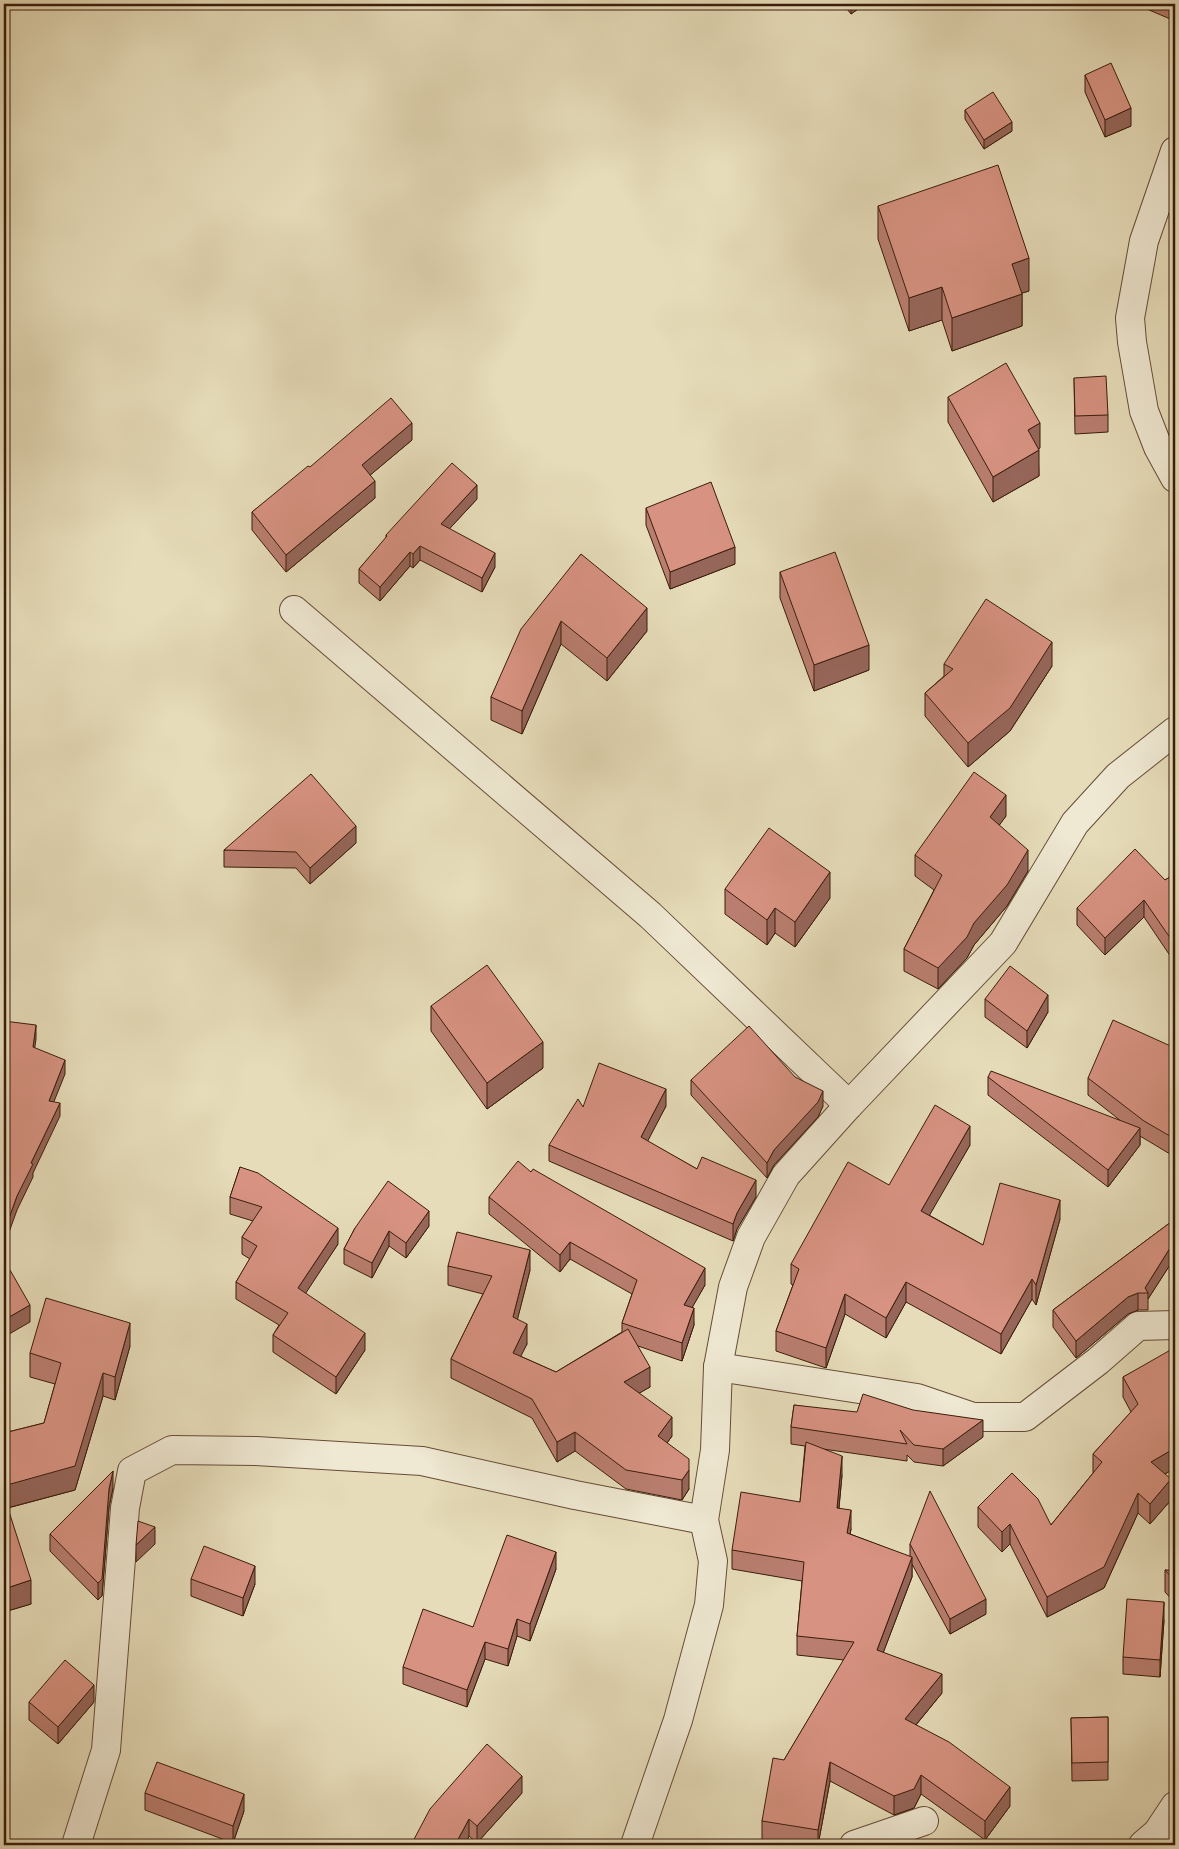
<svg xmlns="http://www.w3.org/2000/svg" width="1179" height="1849" viewBox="0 0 1179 1849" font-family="'IM FELL French Canon',serif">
  <rect width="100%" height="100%" fill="#e6dcb9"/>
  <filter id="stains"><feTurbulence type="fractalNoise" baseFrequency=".004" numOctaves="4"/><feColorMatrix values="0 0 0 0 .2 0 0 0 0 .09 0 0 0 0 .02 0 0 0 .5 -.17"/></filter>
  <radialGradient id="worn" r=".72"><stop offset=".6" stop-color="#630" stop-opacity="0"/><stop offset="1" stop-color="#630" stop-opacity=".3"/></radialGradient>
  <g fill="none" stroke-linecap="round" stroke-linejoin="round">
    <defs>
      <g id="minor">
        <path d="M1175,151L1144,241L1130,318L1132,342L1144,411L1158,447L1175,478"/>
        <path d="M294,610L650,915L849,1105"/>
        <path d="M718,1367L917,1398L973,1417H1025L1098,1361L1138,1326L1175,1325"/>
        <path d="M76,1845L106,1750L125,1508L132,1471L172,1450L256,1451L422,1461L575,1495L704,1520"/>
        <path d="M635,1845L678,1720L709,1605L713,1561L704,1520L715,1450L718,1367L733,1287L751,1237L786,1175L849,1105L1003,943L1075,823L1118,776L1175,731"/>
        <path d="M854,1845L924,1821"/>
        <path d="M1143,1845L1157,1833L1175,1806"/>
      </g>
    </defs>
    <use href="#minor" stroke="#664c36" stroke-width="30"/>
    <use href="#minor" stroke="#efe8d2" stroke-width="28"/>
  </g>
  <g fill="#b97e6f" stroke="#3b1c0b">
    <path d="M843,4H865L851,14Z"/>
    <path d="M1135,4H1175V21Z"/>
    <path d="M1085,75L1131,126L1105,137L1085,92Z"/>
    <path d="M965,110L1012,131L984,149L965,119Z"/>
    <path d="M878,206L1029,291L1022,293V326L952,351L942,320L909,331L878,239Z"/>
    <path d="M1074,378L1108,415V432L1075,434Z"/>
    <path d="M948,397L1040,448L1038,449L1039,476L993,502L948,422Z"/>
    <path d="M412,440L370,475L375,498L286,572L252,530V512L310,467Z"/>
    <path d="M477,499L449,529L495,567L482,592L420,560L413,568L410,566L380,601L359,583V569L386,538V535Z"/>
    <path d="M646,508L735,564L670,589L646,525Z"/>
    <path d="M581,554L647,631L607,681L561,644L522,734L491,720V697Z"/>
    <path d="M780,572L869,670L814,691L780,598Z"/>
    <path d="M944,664L1052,666L1010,731L968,767L925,716V693L944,676Z"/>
    <path d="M1006,816L999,825L1028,871L1007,906L974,945L967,958L938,989L904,971V949L934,890L915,876V855Z"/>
    <path d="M356,843L310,884L296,868L224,867V850Z"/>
    <path d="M1175,874V963L1144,917L1105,955L1077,925V908L1165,880Z"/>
    <path d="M725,889L830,898L795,947L775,933L767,945L725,914Z"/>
    <path d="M985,999L1048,1012L1027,1048L985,1017Z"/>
    <path d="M431,1006L543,1068L487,1109L431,1031Z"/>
    <path d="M1175,1048V1157L1140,1136V1145L1108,1187L988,1095V1077L1121,1121L1088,1095V1078Z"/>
    <path d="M795,1077L823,1106L818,1117L774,1165L767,1178L691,1095V1080Z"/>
    <path d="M666,1106L647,1141L697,1169L756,1197L737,1229L733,1241L549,1161V1145L583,1107Z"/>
    <path d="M970,1145L929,1215L983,1245L1060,1219L1036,1305L1032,1299L1001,1354L906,1302L886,1338L845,1314L826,1368L776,1351V1331L793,1285L791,1284V1264L889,1185Z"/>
    <path d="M240,1167L338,1244L305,1293L365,1350L336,1394L273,1352V1335L279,1325L236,1299V1282L250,1259L242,1254V1237L253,1221L230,1214V1197Z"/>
    <path d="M531,1172L705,1285L692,1307L694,1325L682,1361L638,1346L650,1387L639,1393L672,1436L667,1443L689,1489L682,1500L626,1489L575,1451L557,1462L532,1418L451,1378V1359L483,1294L448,1285V1266L530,1270L517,1320L527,1344L520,1356L556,1372L622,1332V1323L632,1294L570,1259L560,1272L489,1214V1197Z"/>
    <path d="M1175,1219V1257L1148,1299V1310H1138L1128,1314L1076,1358L1053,1327V1310Z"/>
    <path d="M429,1226L406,1258L389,1246L372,1278L344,1264V1249L355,1228Z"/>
    <path d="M130,1346L115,1400L103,1396L75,1490L8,1508L31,1604L4,1612V1433L44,1423L55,1384L30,1377V1353Z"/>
    <path d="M1175,1350V1468L1165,1474L1171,1500L1150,1524L1138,1513L1104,1588L1047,1617L1010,1544L1002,1552L978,1527V1507L1051,1525L1093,1473V1454L1131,1412L1123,1397V1377Z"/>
    <path d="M794,1405L983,1437L943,1466L914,1462L907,1455V1461L823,1449L842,1475L839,1508L851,1529L850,1534L910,1557V1544L986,1614L950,1634L912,1564V1577L883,1653L942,1693L916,1725L1010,1806L985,1840L921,1794L914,1808L894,1815L830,1781L818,1845H794L762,1840V1821L784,1760L844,1660L797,1655V1636L802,1581L732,1569V1550L800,1502L805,1446L791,1444V1427Z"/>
    <path d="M113,1488L109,1507L102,1596L98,1600L50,1551V1534Z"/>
    <path d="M556,1569L530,1641L517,1636L508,1666L485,1659L467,1707L403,1684V1667L473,1627Z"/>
    <path d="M1165,1570L1175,1571V1603L1165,1592Z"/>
    <path d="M191,1579L255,1584L243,1616L191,1596Z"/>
    <path d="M1164,1620L1160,1677L1123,1674V1657Z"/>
    <path d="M29,1702H94L58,1744L29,1720Z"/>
    <path d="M1108,1717V1780L1072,1781L1071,1718Z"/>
    <path d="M145,1793L244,1811L233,1843L145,1810Z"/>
    <path d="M522,1793L477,1843L469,1836L465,1845H411Z"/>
  </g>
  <g fill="#96665a" stroke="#3b1c0b">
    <path d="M851,4H865L851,14Z"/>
    <path d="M1131,108V126L1105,137V120Z"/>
    <path d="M1012,122V131L984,149V140Z"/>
    <path d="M1029,258V291L1012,296V264Z"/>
    <path d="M942,287V320L909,331V298Z"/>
    <path d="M1022,294V326L952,351V318Z"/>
    <path d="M412,423V440L362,482V465Z"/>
    <path d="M1040,423V448L1028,455V430Z"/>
    <path d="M1039,450V476L993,502V477Z"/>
    <path d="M375,481V498L286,572V555Z"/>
    <path d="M477,485V499L441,538V524Z"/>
    <path d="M420,546V560L413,568V554Z"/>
    <path d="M735,547V564L670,589V572Z"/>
    <path d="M410,552V566L380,601V587Z"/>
    <path d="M495,553V567L482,592V578Z"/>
    <path d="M647,608V631L607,681V658Z"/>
    <path d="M561,621V644L522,734V711Z"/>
    <path d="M1052,642V666L1010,731L968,767V743Z"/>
    <path d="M869,645V670L814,691V665Z"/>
    <path d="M1006,795V816L990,838V817Z"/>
    <path d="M356,826V843L310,884V868Z"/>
    <path d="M1028,850V871L1007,906L974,945L967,958L938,989V968L974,923Z"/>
    <path d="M830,872V898L795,947V922Z"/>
    <path d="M1144,900V917L1105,955V938Z"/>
    <path d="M775,908V933L767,945V920Z"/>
    <path d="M1048,995V1012L1027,1048V1031Z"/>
    <path d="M36,1025V1039L33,1060V1047Z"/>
    <path d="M543,1042V1068L487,1109V1083Z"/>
    <path d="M65,1060V1074L49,1114V1101Z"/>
    <path d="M666,1089V1106L641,1154V1137Z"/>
    <path d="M823,1091V1106L818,1117L774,1165L767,1178V1163L774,1150Z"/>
    <path d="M60,1103V1116L33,1173V1177L17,1210L4,1246V1232L17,1196L31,1163Z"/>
    <path d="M970,1126V1145L921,1230V1211Z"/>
    <path d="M1140,1128V1145L1108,1187V1170Z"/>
    <path d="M756,1180V1197L737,1229L733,1241V1224L737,1213Z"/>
    <path d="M1060,1200V1219L1036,1305V1285Z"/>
    <path d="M429,1211V1226L406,1258V1243Z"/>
    <path d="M338,1228V1244L298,1305V1288Z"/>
    <path d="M389,1231V1246L372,1278V1263Z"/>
    <path d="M1175,1240V1257L1148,1299V1293L1145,1288Z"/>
    <path d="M570,1242V1259L560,1272V1255Z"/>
    <path d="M530,1250V1270L513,1337V1317Z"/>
    <path d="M705,1268V1285L684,1322V1305Z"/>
    <path d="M1032,1279V1299L1001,1354V1334Z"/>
    <path d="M906,1282V1302L886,1338V1318Z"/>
    <path d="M1138,1293V1310L1128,1314L1076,1358V1341L1128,1297Z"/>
    <path d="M845,1294V1314L826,1368V1348Z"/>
    <path d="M30,1305V1322L4,1337V1320Z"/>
    <path d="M694,1308V1325L682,1361V1343Z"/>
    <path d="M130,1323V1346L115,1400V1377Z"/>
    <path d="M527,1324V1344L513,1372V1353Z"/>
    <path d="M365,1333V1350L336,1394V1377Z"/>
    <path d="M650,1367V1387L624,1402V1382Z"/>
    <path d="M103,1373V1396L75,1490L7,1508V1485Z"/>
    <path d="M672,1417V1436L658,1456V1436Z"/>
    <path d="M983,1420V1437L943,1466V1449Z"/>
    <path d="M575,1432V1451L557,1462V1442Z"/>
    <path d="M1175,1448V1468L1151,1482V1462Z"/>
    <path d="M842,1456V1475L837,1527V1508Z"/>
    <path d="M689,1470V1489L682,1500V1480Z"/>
    <path d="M113,1471V1488L109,1507L102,1596L98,1600V1583L109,1489Z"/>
    <path d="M1171,1479V1500L1150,1524V1504Z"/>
    <path d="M1138,1493V1513L1104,1588L1047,1617V1597Z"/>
    <path d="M851,1510V1529L847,1552V1533Z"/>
    <path d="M1010,1524V1544L1002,1552V1532Z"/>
    <path d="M155,1527V1544L136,1562V1545Z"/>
    <path d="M556,1552V1569L530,1641V1624Z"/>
    <path d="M912,1557V1577L877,1669V1650Z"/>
    <path d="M255,1566V1584L243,1616V1598Z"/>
    <path d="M31,1580V1604L4,1612V1589Z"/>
    <path d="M986,1599V1614L950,1634V1619Z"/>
    <path d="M1164,1602V1620L1160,1677V1660Z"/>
    <path d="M517,1619V1636L508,1666V1649Z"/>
    <path d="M485,1642V1659L467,1707V1690Z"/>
    <path d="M942,1674V1693L905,1738V1719Z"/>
    <path d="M94,1685V1702L58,1744V1727Z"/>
    <path d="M830,1762V1781L818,1845V1830Z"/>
    <path d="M921,1775V1794L914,1808L894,1815V1796Z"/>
    <path d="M522,1776V1793L477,1843V1826Z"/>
    <path d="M1010,1787V1806L985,1840V1821Z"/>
    <path d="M244,1794V1811L233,1843V1826Z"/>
    <path d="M469,1819V1836L465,1845H455Z"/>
  </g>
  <g fill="#d79281" stroke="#3b1c0b">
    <path d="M1111,63L1131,108L1105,120L1085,75Z"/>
    <path d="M993,92L1012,122L984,140L965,110Z"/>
    <path d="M998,165L1029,258L1012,264L1022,294L952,318L942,287L909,298L878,206Z"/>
    <path d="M1006,363L1040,423L1028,430L1039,450L993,477L948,397Z"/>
    <path d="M1106,376L1108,415L1075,416L1074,378Z"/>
    <path d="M391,398L412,423L362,465L375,481L286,555L252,512L308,466L310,467Z"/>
    <path d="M452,463L477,485L441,524L495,553L482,578L420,546L413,554L410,552L380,587L359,569L387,536L386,535Z"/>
    <path d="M711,482L735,547L670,572L646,508Z"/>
    <path d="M835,552L869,645L814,665L780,572Z"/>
    <path d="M581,554L647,608L607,658L561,621L522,711L491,697L521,629Z"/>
    <path d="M986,599L1052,642L1010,708L968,743L925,693L953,669L944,664Z"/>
    <path d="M974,772L1006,795L990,817L1028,850L1007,885L974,923L967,937L938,968L904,949L942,875L915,855Z"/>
    <path d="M311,774L356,826L310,868L296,852L224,850Z"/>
    <path d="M769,828L830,872L795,922L775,908L767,920L725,889Z"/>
    <path d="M1135,849L1165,880L1175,874V945L1144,900L1105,938L1077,908Z"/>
    <path d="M487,965L543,1042L487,1083L431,1006Z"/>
    <path d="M1010,966L1048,995L1027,1031L985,999Z"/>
    <path d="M1113,1020L1175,1048V1139L1144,1121L1088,1078Z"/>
    <path d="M4,1021L36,1025L33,1047L65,1060L49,1101L60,1103L31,1163L33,1164L17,1196L4,1232Z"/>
    <path d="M749,1026L795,1077L823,1091L818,1102L774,1150L767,1163L691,1080Z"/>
    <path d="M599,1063L666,1089L641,1137L697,1169L702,1157L756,1180L737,1213L733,1224L549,1145L578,1099L583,1107Z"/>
    <path d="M991,1071L1140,1128L1108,1170L988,1077Z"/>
    <path d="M935,1105L970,1126L921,1211L983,1245L1000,1183L1060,1200L1036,1285L1032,1279L1001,1334L906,1282L886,1318L845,1294L826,1348L776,1331L799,1269L791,1264L848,1162L889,1185Z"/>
    <path d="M518,1161L531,1172L533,1169L705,1268L684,1305L694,1308L682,1343L622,1323L637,1280L570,1242L560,1255L489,1197Z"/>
    <path d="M240,1167L258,1173L338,1228L298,1288L365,1333L336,1377L273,1335L288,1313L236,1282L257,1246L242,1237L262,1207L230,1197Z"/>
    <path d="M388,1181L429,1211L406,1243L389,1231L372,1263L344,1249L355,1228Z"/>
    <path d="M1175,1219V1240L1145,1288L1148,1293H1138L1128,1297L1076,1341L1053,1310Z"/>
    <path d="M457,1232L530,1250L513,1317L527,1324L513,1353L556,1372L628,1329L650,1367L624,1382L672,1417L658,1436L689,1459V1470L682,1480L626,1470L575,1432L557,1442L532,1399L451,1359L492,1276L448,1266Z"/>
    <path d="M10,1270L30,1305L4,1320V1274Z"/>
    <path d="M46,1298L130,1323L115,1377L103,1373L75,1466L7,1485L4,1481V1433L44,1423L61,1363L30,1353Z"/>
    <path d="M1174,1348L1175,1350V1448L1151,1462L1171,1479L1150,1504L1138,1493L1104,1567L1047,1597L1010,1524L1002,1532L978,1507L1012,1473L1038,1499L1051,1525L1102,1462L1093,1454L1138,1404L1123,1377Z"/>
    <path d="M863,1394L913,1410L983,1420L943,1449L914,1445L900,1430L907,1444L791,1427L794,1405L857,1412Z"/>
    <path d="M806,1442L842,1456L837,1508L851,1510L847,1533L912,1557L877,1650L942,1674L905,1719L949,1742L1010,1787L985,1821L921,1775L914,1789L894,1796L830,1762L818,1830L762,1821L773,1758L784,1760L854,1642L797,1636L804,1562L732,1550L741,1492L800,1502Z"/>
    <path d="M113,1471L109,1489L102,1579L98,1583L50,1534Z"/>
    <path d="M930,1491L986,1599L950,1619L910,1544Z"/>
    <path d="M4,1496L31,1580L4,1589Z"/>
    <path d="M138,1521L155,1527L136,1545Z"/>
    <path d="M507,1535L556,1552L530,1624L517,1619L508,1649L485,1642L467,1690L403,1667L423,1609L473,1627Z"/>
    <path d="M204,1546L255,1566L243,1598L191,1579Z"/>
    <path d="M1165,1570L1175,1571V1581Z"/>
    <path d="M1127,1599L1164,1602L1160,1660L1123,1657Z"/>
    <path d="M65,1660L94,1685L58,1727L29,1702Z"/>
    <path d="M1108,1717V1762L1072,1763L1071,1718Z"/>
    <path d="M487,1744L522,1776L477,1826L469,1819L455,1845H411L430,1809Z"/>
    <path d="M157,1762L244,1794L233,1826L145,1793Z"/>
  </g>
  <rect width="1179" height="1849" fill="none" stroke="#e6dcb9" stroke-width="20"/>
  <rect x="5" y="5" width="1169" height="1839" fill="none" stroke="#3b1c0b" stroke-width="2.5"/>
  <rect x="10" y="10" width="1159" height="1829" fill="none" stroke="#3b1c0b"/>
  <rect width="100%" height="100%" filter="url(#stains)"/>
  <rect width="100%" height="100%" fill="url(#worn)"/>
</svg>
